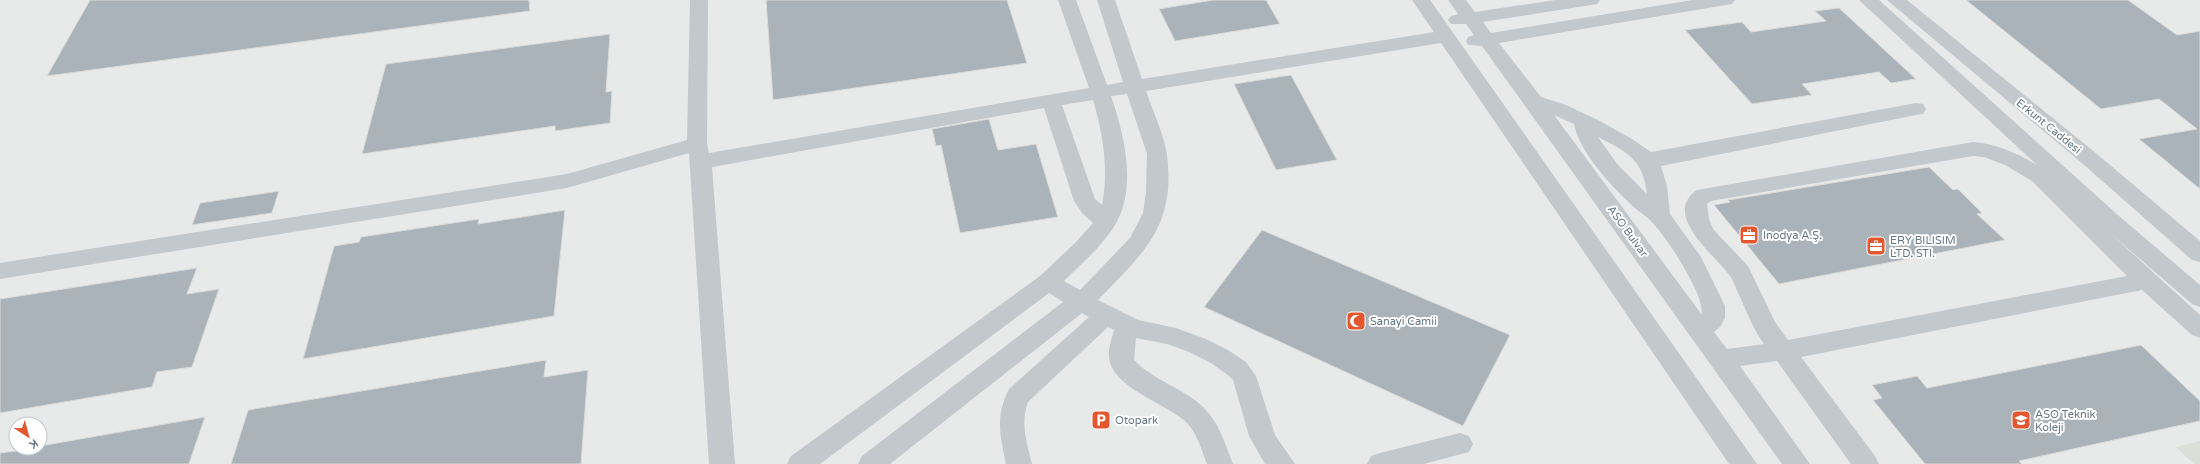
<svg xmlns="http://www.w3.org/2000/svg" width="2200" height="464" viewBox="0 0 2200 464" font-family="'Varela Round',sans-serif">
  <rect width="100%" height="100%" fill="#fafaf8"/>
  <path fill="#e8e9e9" fill-rule="evenodd" d="M0,0H2200V464H0ZM16,424H40V448H16Z"/>
  <path fill="#dadfd7" d="M2200,441V464H2194L2176,447Z"/>
  <g fill="#aab3b9" stroke="#dcdcda">
    <path d="M90,0H529L530,11L47,76Z"/>
    <path d="M766,0H1007L1027,63L773,100Z"/>
    <path d="M1213,0H1266L1280,24L1175,41L1159,9Z"/>
    <path d="M1966,0H2128L2177,35L2200,31V189L2139,139L2197,129L2159,99L2101,109Z"/>
    <path d="M1839,8L1916,79L1891,83L1879,72L1802,84L1812,95L1752,104L1685,30L1742,22L1751,32L1826,21L1815,11Z"/>
    <path d="M610,34L606,92L612,91L610,123L555,131V126L362,154L386,64Z"/>
    <path d="M1291,75L1337,160L1276,170L1234,84Z"/>
    <path d="M989,119L998,150L1036,144L1058,217L960,233L941,145L936,146L932,129Z"/>
    <path d="M1929,167L1953,190L1958,189L1982,213L1977,214L2005,240L1779,284L1714,205L1730,202L1728,200Z"/>
    <path d="M279,191L272,213L192,225L200,203Z"/>
    <path d="M565,210L554,316L303,359L334,246L359,242L361,237L479,219L478,224Z"/>
    <path d="M1262,230L1510,335L1463,426L1204,307Z"/>
    <path d="M197,268L187,294L219,289L192,367L157,372L152,387L0,413V299Z"/>
    <path d="M2141,345L2200,401V421L2019,461L2022,464H1925L1873,400L1882,398L1872,385L1917,376L1927,388Z"/>
    <path d="M546,360L544,377L588,370L581,464H231L248,410Z"/>
    <path d="M205,417L189,464H0V453L40,448V446Z"/>
  </g>
  <g fill="none" stroke-linecap="round" stroke-linejoin="round">
    <g fill="#c3c8cc" fill-rule="evenodd">
      <path d="M690,0H708L707,144L709,153L1089,88L1058,0H1076L1107,85L1123,82L1097,0H1115L1142,79L1434,32L1412,0H1430L1757,464H1729L1441,43L1146,91C1152,109 1165,137 1167,155C1176,227 1143,253 1098,300L1138,320L1176,328L1206,339L1228,350L1246,362L1256,376L1275,435L1295,464H1265L1249,436L1233,380L1229,376L1211,363L1189,352L1167,344L1136,338L1134,360C1153,380 1183,388 1203,407C1219,422 1225,444 1233,464H1207C1201,449 1197,432 1185,421C1165,403 1111,387 1109,357C1108,348 1112,338 1114,330L1108,327L1028,402C1020,423 1027,444 1032,464H1006C1000,435 995,417 1009,389L1089,317L1082,313L890,464H858L862,456L1063,302L1049,293L820,464H787L791,456L1040,276L1076,242L1093,223L1082,213L1074,201L1044,108L712,167L735,464H709L689,153L567,188L0,279V263L567,174L687,140ZM1127,94L1147,154L1146,192L1143,213L1130,238L1080,290L1064,281C1085,260 1114,237 1123,207C1133,172 1123,131 1111,96ZM1093,100C1103,134 1109,170 1102,205L1095,199L1062,105Z"/>
      <path d="M1448,0H1466L1475,12L1555,0H1600L1597,4L1591,5L1483,22L1491,33L1693,0H1735L1732,4L1726,5L1499,43L1541,97L1566,105L1600,121L1632,139L1651,152L1916,103L1923,104L1926,109L1923,114L1916,115L1661,166L1667,186L1670,214L1701,257L1725,306V318L1720,327L1714,332L1727,349L1764,344C1753,329 1747,312 1739,295C1736,289 1734,281 1730,276C1715,255 1661,214 1697,190L1973,142C1997,144 2017,153 2037,165L1859,0H1879L2119,216L2200,285V307L2192,304L2110,233L2200,315V338L2192,335L2142,290L1801,357L1875,456L1879,464H1851L1777,361L1740,366L1810,464H1782L1482,46L1468,45L1466,41L1468,37L1474,35L1466,24H1451L1448,20L1451,16L1458,14ZM1554,115L1574,124C1580,154 1614,189 1636,209C1641,213 1646,216 1651,221C1665,236 1677,255 1687,273C1694,286 1702,300 1702,315ZM1598,137C1627,152 1643,159 1647,194L1618,165ZM1973,156L1984,157L2005,165L2032,181L2127,276L1788,340L1775,322L1748,266L1713,229L1709,219L1707,204L1711,201Z"/>
      <path d="M1887,0H1907L2097,154L2200,241V262L2192,260L2083,164Z"/>
      <path d="M1460,433L1469,436L1473,444L1469,452L1424,464H1367L1371,456L1380,453Z"/>
    </g>
  </g>
  <defs>
    <symbol id="office-square" viewBox="-11 -11 22 22"><rect x="-9" y="-9" width="18" height="18" rx="4" fill="#e4572e" stroke="#fff"/><path d="M-6-3h4V-5.5h4V-3h4V5H-6ZM-1-4.5V-3h2v-1.5ZM-6 0V1H6V0Z" fill="#fff"/></symbol>
    <symbol id="mosque-square" viewBox="-11 -11 22 22"><rect x="-9" y="-9" width="18" height="18" rx="4" fill="#e4572e" stroke="#fff"/><path d="M3.5-4.9A6 6 0 1 0 3.5 4.9A5 5 0 1 1 3.5-4.9Z" fill="#fff"/></symbol>
    <symbol id="parking-square" viewBox="-11 -11 22 22"><rect x="-9" y="-9" width="18" height="18" rx="4" fill="#e4572e" stroke="#fff"/><path d="M-3.5-5.5H1a3.5 3.5 0 0 1 0 7H-1V5.5H-3.5ZM-1-3.4V-.6H.8a1.4 1.4 0 0 0 0-2.8Z" fill="#fff"/></symbol>
    <symbol id="school-square" viewBox="-11 -11 22 22"><rect x="-9" y="-9" width="18" height="18" rx="4" fill="#e4572e" stroke="#fff"/><path d="M0-5L7-2L0 1L-7-2ZM-4 1L0 2.5L4 1V4Q0 6-4 4Z" fill="#fff"/></symbol>
  </defs>
  <g fill-rule="evenodd">
    <use href="#office-square" x="1738" y="224" width="22" height="22"/>
    <use href="#office-square" x="1865" y="235" width="22" height="22"/>
    <use href="#mosque-square" x="1345" y="310" width="22" height="22"/>
    <use href="#parking-square" x="1090" y="409" width="22" height="22"/>
    <use href="#school-square" x="2010" y="409" width="22" height="22"/>
  </g>
  <g text-anchor="middle" stroke-width="4" stroke-linejoin="round" paint-order="stroke">
    <g font-size="11" fill="#657683" stroke="#fff">
      <text transform="translate(2049 126) rotate(39)" y="4">Erkunt Caddesi</text>
      <text transform="translate(1628 231) rotate(54)" y="4">ASO Bulvar</text>
    </g>
    <g font-size="11" fill="#657683" stroke="#fff" text-anchor="start">
      <text x="1763" y="239">Inodya A.Ş.</text>
      <text x="1890" y="244">ERY BILISIM<tspan x="1890" dy="13">LTD. STI.</tspan></text>
      <text x="1370" y="325">Sanayi Camii</text>
      <text x="2035" y="418">ASO Teknik<tspan x="2035" dy="13">Koleji</tspan></text>
      <text x="1115" y="424">Otopark</text>
    </g>
  </g>
  <g transform="translate(28 436) rotate(144)"><circle r="19" fill="#ffffff" stroke="#c1c8cd"/>
  <path d="M0-3L7 15L0 10L-7 15Z" fill="#e4572e"/>
  <text y="-6" font-size="11" font-weight="bold" text-anchor="middle" fill="#657683">K</text>
  </g>
</svg>
